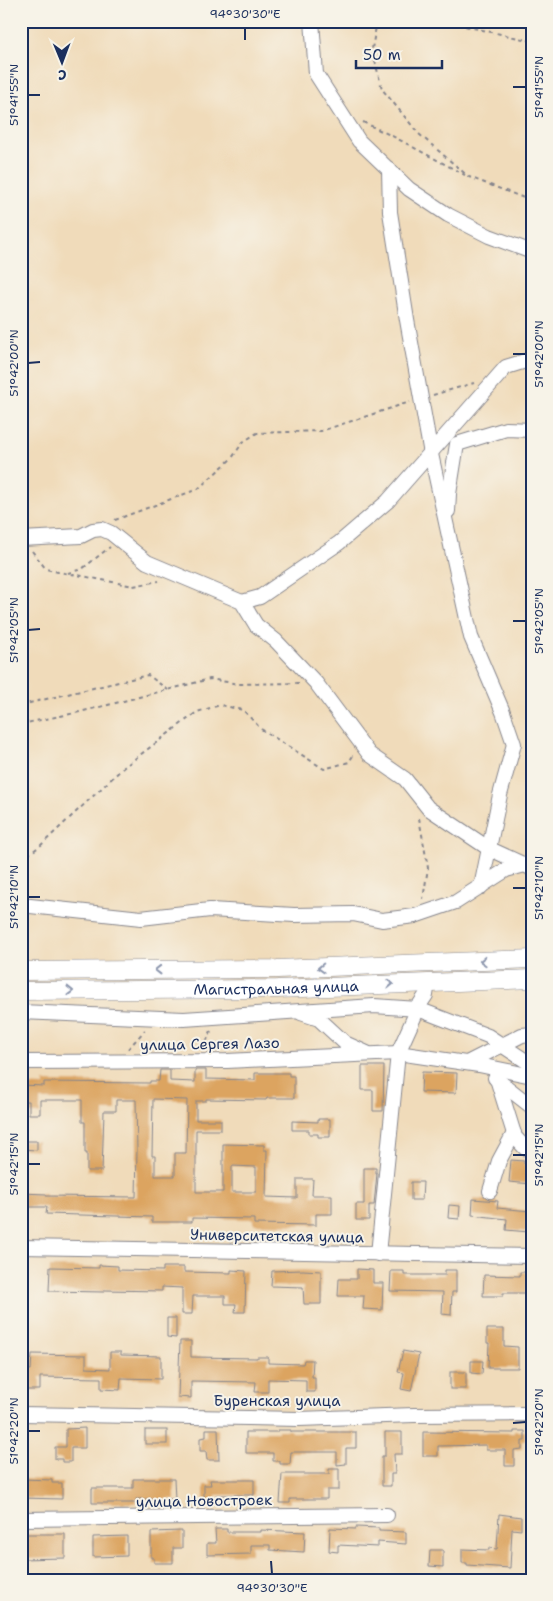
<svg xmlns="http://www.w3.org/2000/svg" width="553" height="1601" viewBox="0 0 553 1601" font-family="'Shantell Sans',sans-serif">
  <rect width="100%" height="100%" fill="#f7f3e8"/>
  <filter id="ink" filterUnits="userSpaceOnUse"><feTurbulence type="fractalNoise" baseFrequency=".02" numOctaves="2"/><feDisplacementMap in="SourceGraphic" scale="10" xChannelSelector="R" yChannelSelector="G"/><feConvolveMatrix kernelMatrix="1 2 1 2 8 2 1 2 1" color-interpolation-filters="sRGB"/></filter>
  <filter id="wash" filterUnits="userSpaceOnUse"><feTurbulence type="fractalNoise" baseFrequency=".0096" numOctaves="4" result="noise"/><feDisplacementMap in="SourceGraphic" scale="20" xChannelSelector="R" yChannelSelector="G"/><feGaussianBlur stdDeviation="1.12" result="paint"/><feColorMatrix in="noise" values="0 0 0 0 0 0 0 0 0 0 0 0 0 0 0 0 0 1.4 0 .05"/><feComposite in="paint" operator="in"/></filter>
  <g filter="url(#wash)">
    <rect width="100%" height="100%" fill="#f0dbba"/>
    <g id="blocks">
      <g fill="#dca461" fill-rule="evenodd">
        <path d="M362,1066H384L383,1111H373V1090H362Z"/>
        <path d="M160,1070H170V1081L195,1082V1070H206V1079L255,1080V1073H289V1076H294V1098H267L266,1100L206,1099V1101H196V1120H221V1130H196V1192H223V1144L264,1145V1150H267L266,1197L297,1198V1179H313L312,1195H332V1214H316V1225L254,1224V1219L192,1218V1222H152V1217L46,1214L47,1207H21V1193L46,1194V1196L136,1197L137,1151L136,1100H116V1111H104L102,1171H87V1153H85V1122H82V1100H40V1114H29V1101H21V1085L44,1086V1082L150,1083V1081H159ZM153,1099L187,1100L186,1153H175V1176H155V1156H152ZM232,1166L256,1167V1192H232Z"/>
        <path d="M422,1072L457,1073L456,1093L421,1092Z"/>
        <path d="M318,1119H330V1137H318V1134H309V1130H292V1121L318,1122Z"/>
        <path d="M21,1141H37V1150L21,1149Z"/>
        <path d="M511,1160L524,1161V1164L532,1165V1184L509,1182Z"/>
        <path d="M364,1168H376V1173H377L374,1205H369V1220H356V1204H364Z"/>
        <path d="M411,1182H423L422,1200H411Z"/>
        <path d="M473,1199L498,1201L497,1208L531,1211L529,1232L506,1230L507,1219L472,1215Z"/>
        <path d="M449,1205L460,1206L459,1219L448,1218Z"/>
        <path d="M99,1265L118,1266V1270L163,1271V1267H184V1272L231,1273V1270L246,1271L245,1312H235L236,1304H225V1296H193L192,1314H182V1288L162,1287V1291L104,1290V1292L49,1291L50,1267L99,1268Z"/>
        <path d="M357,1269L373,1270V1283H383L382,1310L363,1309L364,1296H338L339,1279H357Z"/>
        <path d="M303,1270L321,1271V1304H304L303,1287L271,1286L272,1271Z"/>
        <path d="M445,1270H456V1292H452L451,1315L442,1314L443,1292L390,1291L391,1271H404V1275H445Z"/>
        <path d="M520,1272H532V1293H503V1296H483L484,1275L520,1276Z"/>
        <path d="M167,1318H176V1338L167,1337Z"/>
        <path d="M487,1329H504V1346L518,1347V1368H488L489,1343H487Z"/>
        <path d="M180,1341H191V1357L257,1358V1357H268V1363L303,1364L304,1360H313L312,1377H315V1392H306V1380L268,1379V1392H255L256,1382L191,1381V1398L178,1397Z"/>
        <path d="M403,1351L419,1354L411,1391L401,1389L404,1373L398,1372Z"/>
        <path d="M110,1352H121V1355L161,1356V1379L121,1378L120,1390L101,1389V1378L40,1377V1390H21V1369L31,1370L32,1354L86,1355V1368L110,1369Z"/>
        <path d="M471,1361H483L482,1374L471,1373Z"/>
        <rect x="450" y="1372" width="16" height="17"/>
        <path d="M85,1428V1448H71V1462H62V1459H55V1447H66V1429Z"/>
        <path d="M206,1429H218L219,1460H207L206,1451H200V1438L206,1437Z"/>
        <rect x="145" y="1430" width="22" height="14"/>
        <path d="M278,1430H291V1432H356V1448H346V1464L337,1465V1452H291L290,1464H280V1461H273V1453H246V1432H278Z"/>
        <path d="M514,1431H525V1441H522V1449L514,1450V1466H505V1450H486V1445L438,1446V1456H423V1432L514,1433Z"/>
        <path d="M385,1432H402V1454H394L395,1474H391V1486H382V1456H385Z"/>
        <path d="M329,1469H339V1490H327V1499H290V1503H280L282,1474H329Z"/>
        <path d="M21,1479L52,1480V1483H62V1499L21,1498Z"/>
        <path d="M133,1479H174L175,1499H136V1503H92V1488H133Z"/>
        <path d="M210,1480H254V1495H216V1501H204V1485H211Z"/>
        <path d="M499,1514L521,1517V1530L512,1529L510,1568L467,1565V1563H462V1549L489,1550V1548L497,1549Z"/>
        <path d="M356,1527L379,1528V1531L406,1532V1544L378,1542V1547L338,1545V1552L329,1551L330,1528L356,1529Z"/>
        <path d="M215,1529H227V1532H261V1530L305,1532L304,1552L270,1550V1545H251V1554L207,1555V1543H216Z"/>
        <path d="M182,1531V1548H173V1563H154V1558H151V1532Z"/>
        <path d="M21,1534H65V1558L21,1559Z"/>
        <path d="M127,1536V1556L93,1557V1537Z"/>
        <path d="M430,1550H443V1567L429,1566Z"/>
      </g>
    </g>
  </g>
  <g filter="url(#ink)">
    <use href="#blocks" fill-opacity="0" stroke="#86858c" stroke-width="1"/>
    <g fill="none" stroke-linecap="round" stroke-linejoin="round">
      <defs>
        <g id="minor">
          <path d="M312,21L316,74L359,141L409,189L448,215L489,236L532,252"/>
          <path d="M389,169L390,212L407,320L431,454L471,637L503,712L514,744L500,795L481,887"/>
          <path d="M448,511L449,494L457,444L506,429L532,430"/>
          <path d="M21,539L81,536L93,530L102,529L111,533L147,562L242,602L256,625L276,641L316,683L369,754L405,779L428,808L488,848L525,865L532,869"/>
          <path d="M242,602L260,597L339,543L388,501L506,367L532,359"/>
          <path d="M21,905L141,918L210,910L294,915L353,914L382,920L415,916L456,902L506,870L525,865"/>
          <path d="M21,1012L184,1019L374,1006L418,1009L488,1036L532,1065"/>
          <path d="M301,1013L319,1019L345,1043L367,1053"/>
          <path d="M21,1062L227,1061L398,1053L479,1065L532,1076"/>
          <path d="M467,1063L522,1035L532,1034"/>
          <path d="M495,1078L532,1107"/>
          <path d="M497,1079L515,1137L525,1148H532"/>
          <path d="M490,1191L499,1161L514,1133"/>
          <path d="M21,1247L532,1256"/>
          <path d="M378,1254L398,1053L420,1004L426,995L428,983"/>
          <path d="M21,1414L299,1419L414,1415L532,1414"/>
          <path d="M21,1519L387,1515"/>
        </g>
        <g id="major">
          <path d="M21,971L277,969L532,959"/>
          <path id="s1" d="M21,991L277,989L532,979"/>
        </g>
      </defs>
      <use href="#minor" stroke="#86858c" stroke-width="16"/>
      <use href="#major" stroke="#86858c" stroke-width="19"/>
      <g stroke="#86858c" stroke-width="2" stroke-dasharray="4 4" stroke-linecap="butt">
        <path d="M377,21L372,49L382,89L419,134L469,177L532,201"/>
        <path d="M442,21L532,41"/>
        <path d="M363,122L396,138L465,175"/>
        <path d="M433,395L474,383"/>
        <path d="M115,520L198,489L232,458L243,442L257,433L321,431L410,402"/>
        <path d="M32,551L46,569L58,572L77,575L133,586L159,581"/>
        <path d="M68,573L82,569L110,547"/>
        <path d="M21,705L148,675L168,690"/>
        <path d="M21,724L80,712L210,679L238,684L299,683"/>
        <path d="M419,818L428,868L423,899"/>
        <path d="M21,860L40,846L124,767L197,712L220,705L243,710L261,729L324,769L349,762L354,754"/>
        <path d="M128,1049L145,1030"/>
        <path d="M203,1049L211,1031"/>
      </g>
      <use href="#minor" stroke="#fff" stroke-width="14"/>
      <use href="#major" stroke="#fff" stroke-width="18"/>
    </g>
    <defs><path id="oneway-chevron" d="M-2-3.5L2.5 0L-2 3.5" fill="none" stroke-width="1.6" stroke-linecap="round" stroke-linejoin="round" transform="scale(1.25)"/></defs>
    <g stroke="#8d97ae">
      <use href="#oneway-chevron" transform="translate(483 961) rotate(178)"/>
      <use href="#oneway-chevron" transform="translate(321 968) rotate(178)"/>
      <use href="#oneway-chevron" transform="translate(158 970) rotate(180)"/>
      <use href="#oneway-chevron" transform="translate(390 984) rotate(-2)"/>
      <use href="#oneway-chevron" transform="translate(70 991)"/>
    </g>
  </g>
  <path fill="none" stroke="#1b2f5e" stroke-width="2" d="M245,28V40M513,87H526M28,95H40M513,354H526M28,363L40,362M513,621H526M28,630L40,629M513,888H526M28,897H40M513,1155H526M28,1164H40M513,1423L526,1422M28,1431H40M271,1561L272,1574"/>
  <g text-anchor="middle" stroke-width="4" stroke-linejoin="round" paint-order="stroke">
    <g font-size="15" fill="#1b2f5e" stroke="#f7f3e8">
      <text dy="5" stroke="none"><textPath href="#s1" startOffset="255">Магистральная улица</textPath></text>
      <text transform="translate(210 1044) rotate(-1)" y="5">улица Сергея Лазо</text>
      <text transform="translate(277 1236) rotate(1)" y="5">Университетская улица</text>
      <text x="277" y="1406">Буренская улица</text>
      <text transform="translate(204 1501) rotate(-1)" y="5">улица Новостроек</text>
    </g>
  </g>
  <rect width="553" height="1601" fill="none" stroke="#f7f3e8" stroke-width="55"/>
  <g transform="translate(62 62) rotate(179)" stroke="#f7f3e8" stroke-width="4" paint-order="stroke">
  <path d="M0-4L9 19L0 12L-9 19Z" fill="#1b2f5e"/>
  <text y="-8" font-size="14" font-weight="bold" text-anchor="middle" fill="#1b2f5e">С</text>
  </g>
  <path d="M356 60v8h86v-8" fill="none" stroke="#1b2f5e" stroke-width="2.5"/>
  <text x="363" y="60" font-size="15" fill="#1b2f5e" stroke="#f7f3e8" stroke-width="4" paint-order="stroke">50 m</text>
  <rect x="28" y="28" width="498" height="1546" fill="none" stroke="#1b2f5e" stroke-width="2"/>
  <g font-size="12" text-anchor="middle" fill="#1b2f5e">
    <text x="245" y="18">94°30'30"E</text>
    <text transform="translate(539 87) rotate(-90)" y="4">51°41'55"N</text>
    <text transform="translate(14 95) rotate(-90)" y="4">51°41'55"N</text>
    <text transform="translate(539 354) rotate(-90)" y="4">51°42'00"N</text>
    <text transform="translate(14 363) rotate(-90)" y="4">51°42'00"N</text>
    <text transform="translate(539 621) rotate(-90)" y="4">51°42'05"N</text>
    <text transform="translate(14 630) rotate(-90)" y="4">51°42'05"N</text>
    <text transform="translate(539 888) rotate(-90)" y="4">51°42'10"N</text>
    <text transform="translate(14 897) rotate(-90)" y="4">51°42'10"N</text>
    <text transform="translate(539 1155) rotate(-90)" y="4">51°42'15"N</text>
    <text transform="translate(14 1164) rotate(-90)" y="4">51°42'15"N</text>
    <text transform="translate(539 1422) rotate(-90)" y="4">51°42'20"N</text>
    <text transform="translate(14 1431) rotate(-90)" y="4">51°42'20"N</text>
    <text x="272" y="1592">94°30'30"E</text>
  </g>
</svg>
